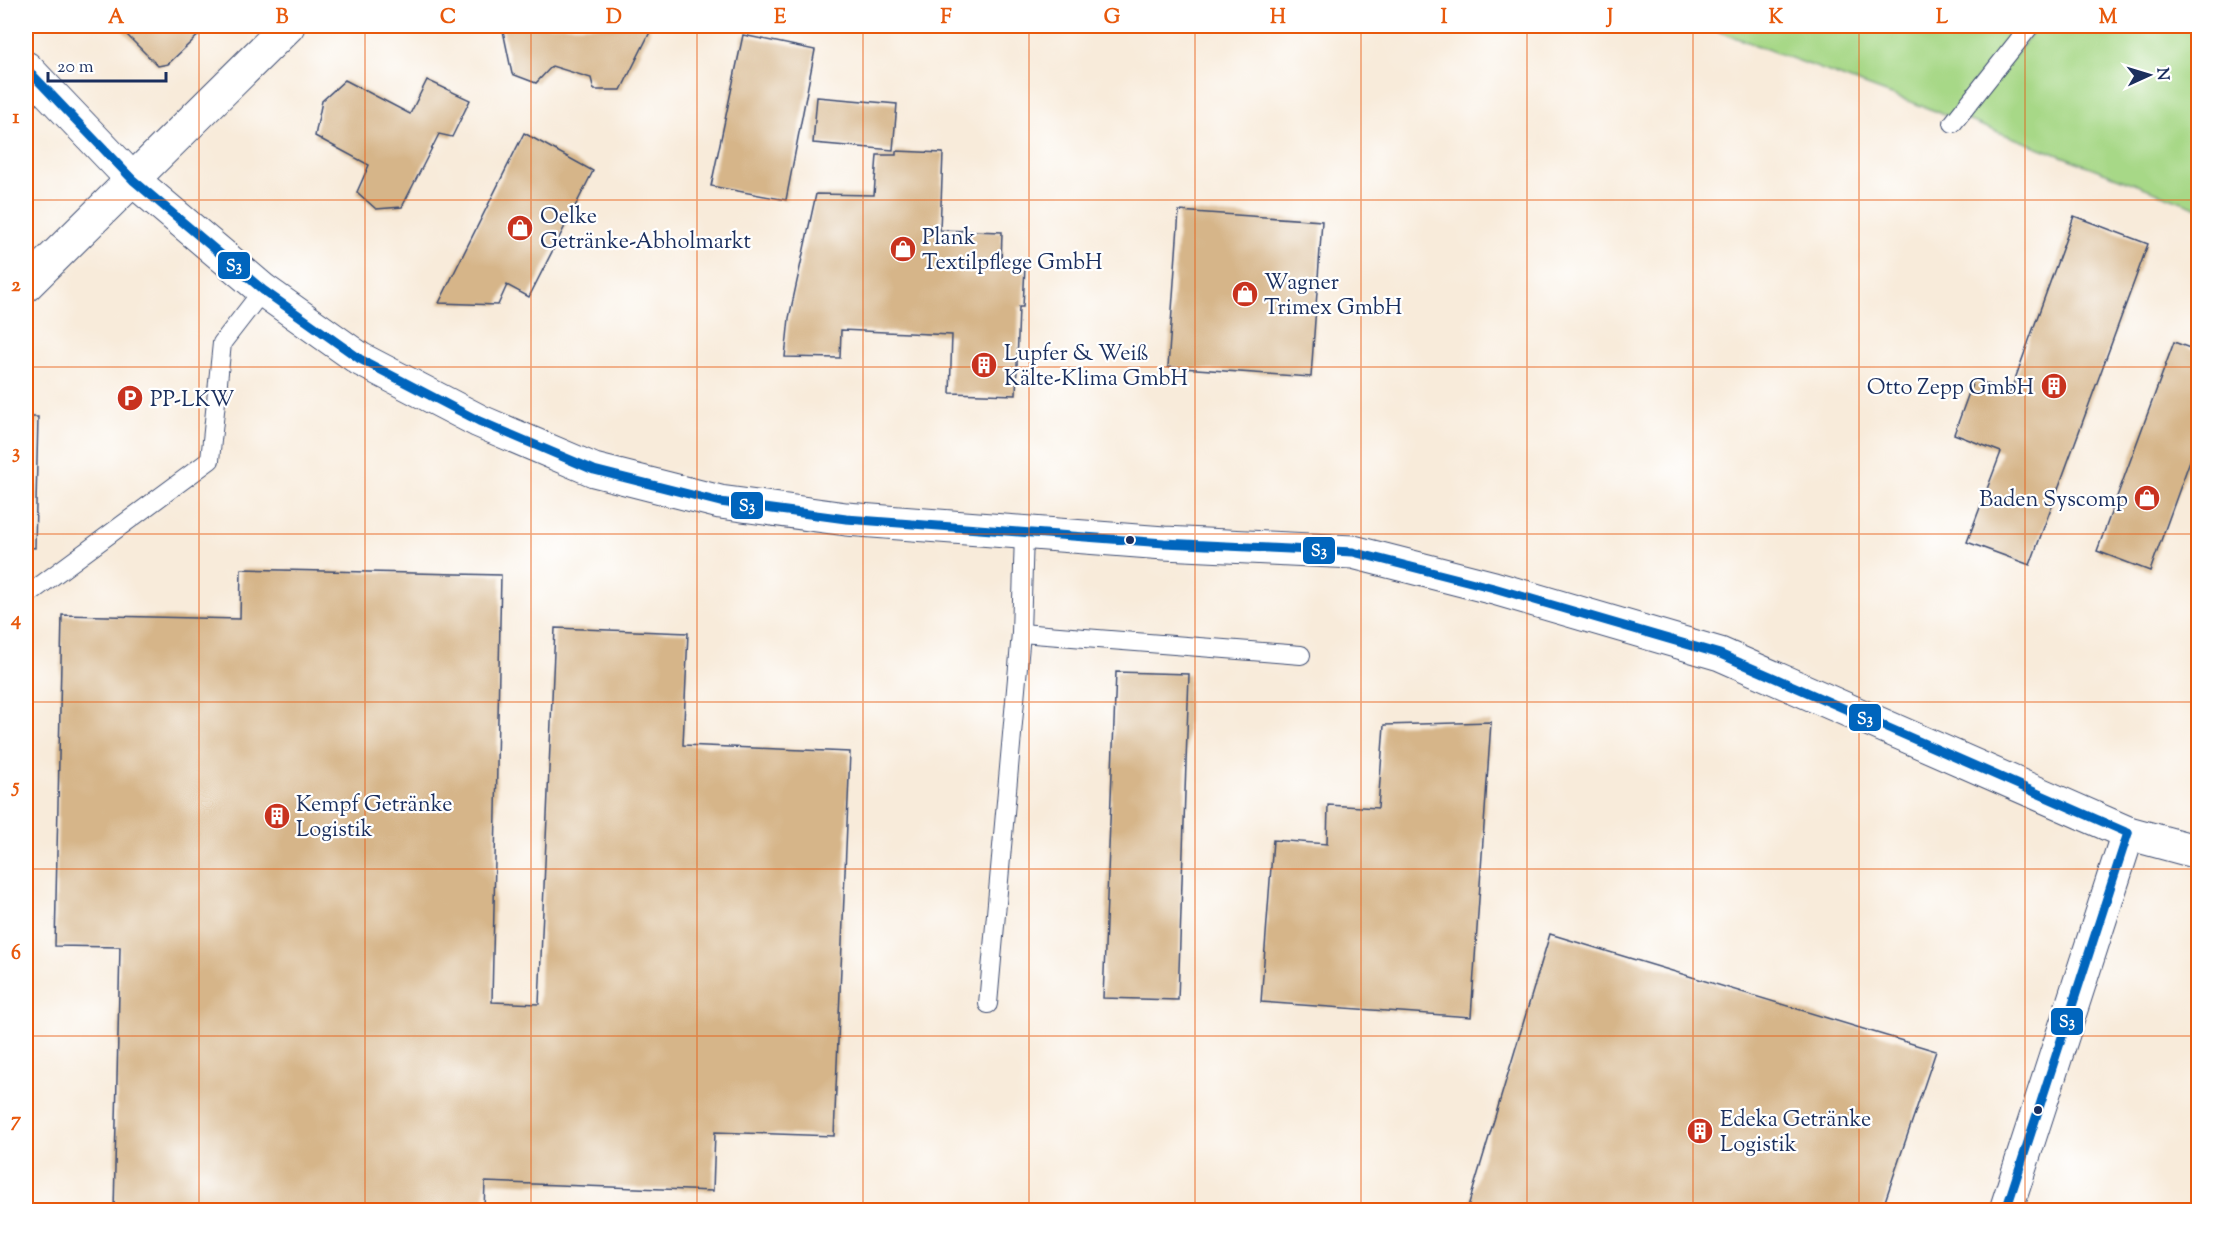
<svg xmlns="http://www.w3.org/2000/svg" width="2224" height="1236" viewBox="0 0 2224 1236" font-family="'Sorts Mill Goudy',serif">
  <rect width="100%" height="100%" fill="#fff"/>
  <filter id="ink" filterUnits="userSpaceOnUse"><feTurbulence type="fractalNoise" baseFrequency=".0167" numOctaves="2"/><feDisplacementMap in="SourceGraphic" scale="12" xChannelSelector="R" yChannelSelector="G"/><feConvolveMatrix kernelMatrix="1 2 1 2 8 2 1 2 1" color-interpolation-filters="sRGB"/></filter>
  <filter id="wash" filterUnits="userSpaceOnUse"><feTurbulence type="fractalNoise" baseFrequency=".008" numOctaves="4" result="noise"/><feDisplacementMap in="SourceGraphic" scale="24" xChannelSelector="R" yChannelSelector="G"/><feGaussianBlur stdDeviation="1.35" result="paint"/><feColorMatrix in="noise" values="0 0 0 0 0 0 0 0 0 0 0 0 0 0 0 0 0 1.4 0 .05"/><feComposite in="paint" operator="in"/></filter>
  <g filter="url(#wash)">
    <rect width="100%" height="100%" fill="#f8ebda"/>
    <g fill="#a7d887" stroke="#618472" stroke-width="1.5">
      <path d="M1704,26H2016L1949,116Z"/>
      <path d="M2038,26H2198V208L1964,119Z"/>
    </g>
    <g id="blocks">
      <g fill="#d6b589">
        <path d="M118,26H208L168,64L158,66Z"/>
        <path d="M502,26H650V32L621,90H594L591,78L552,66L536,83L512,74Z"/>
        <path d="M794,26H810L808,31Z"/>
        <path d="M743,35L815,50L786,200L711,186Z"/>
        <path d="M345,80L410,114L427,80L470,100L452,137L439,134L402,207L376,209L357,192L369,165L315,136L322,101Z"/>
        <path d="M817,97L897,104L893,150L813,143Z"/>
        <path d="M524,133L593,171L529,297L507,285L498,305L439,303Z"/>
        <path d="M896,151L943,153L940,230L1002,232L1001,265L1025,266L1023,307H1019L1016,395L950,393L952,335L841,330L840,358L785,357L789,318L816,194L874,195L877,155H896Z"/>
        <path d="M1179,211L1322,221L1311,377L1168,367Z"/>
        <path d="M2074,216L2148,244L2030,565L1967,542L2001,452L1954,434L1974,379L2010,393Z"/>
        <path d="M2174,342L2198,351V445L2196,444L2150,571L2097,551Z"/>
        <path d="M26,417H38L35,548L26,547Z"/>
        <path d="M241,569L501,575L492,1002L539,1004L555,628L688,633L683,745L850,752L834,1136L715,1132L713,1191L485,1182L484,1210H114L120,947L55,946L62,615L240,619Z"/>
        <path d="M1116,672L1189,674L1178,1000L1103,998Z"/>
        <path d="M1491,722L1471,1017L1261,1002L1273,840L1327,844L1328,805L1378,808L1384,725Z"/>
        <path d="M1550,934L1936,1051L1882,1210H1467Z"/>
      </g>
    </g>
  </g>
  <g filter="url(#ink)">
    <use href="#blocks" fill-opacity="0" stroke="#3c4b71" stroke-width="1.5"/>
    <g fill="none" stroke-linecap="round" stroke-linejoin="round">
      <defs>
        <g id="service">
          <path d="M1953,123L2030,26"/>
          <path d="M26,596L210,460L222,343L263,290"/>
          <path d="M1021,633L1301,655"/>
          <path d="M988,1004L1021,633L1024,533"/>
        </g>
        <g id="minor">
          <path d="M26,68L133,180L263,290L360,359L479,421L594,470L720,502L846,519L1164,543L1353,552L1494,588L1720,654L2128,833L2198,852"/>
          <path d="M26,285L288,26"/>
          <path d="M2006,1210L2128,833"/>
        </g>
      </defs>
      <use href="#service" stroke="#3c4b71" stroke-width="20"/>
      <use href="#minor" stroke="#3c4b71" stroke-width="35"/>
      <use href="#service" stroke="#fff" stroke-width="18"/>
      <use href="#minor" stroke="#fff" stroke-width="33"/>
      <defs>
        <g id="bus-1">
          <path d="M26,68L133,180L263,290L360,359L479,421L594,470L720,502L846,519L1164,543L1353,552L1494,588L1720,654L2128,833"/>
          <path d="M2006,1210L2128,833"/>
        </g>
      </defs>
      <use href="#bus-1" stroke="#fff" stroke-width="14"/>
      <use href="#bus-1" stroke="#0065bd" stroke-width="9"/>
    </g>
  </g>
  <path fill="none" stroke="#e8590c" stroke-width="1.5" stroke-opacity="0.55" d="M199,26V1210M365,26V1210M531,26V1210M697,26V1210M863,26V1210M1029,26V1210M1195,26V1210M1361,26V1210M1527,26V1210M1693,26V1210M1859,26V1210M2025,26V1210M26,200H2198M26,367H2198M26,534H2198M26,702H2198M26,869H2198M26,1036H2198"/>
  <defs>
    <symbol id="shop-disc" viewBox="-11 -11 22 22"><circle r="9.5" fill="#c8321e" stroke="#fff"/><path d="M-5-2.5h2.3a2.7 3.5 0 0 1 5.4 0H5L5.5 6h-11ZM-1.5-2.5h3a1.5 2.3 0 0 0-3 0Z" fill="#fff"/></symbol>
    <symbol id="building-disc" viewBox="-11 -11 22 22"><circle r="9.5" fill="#c8321e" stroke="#fff"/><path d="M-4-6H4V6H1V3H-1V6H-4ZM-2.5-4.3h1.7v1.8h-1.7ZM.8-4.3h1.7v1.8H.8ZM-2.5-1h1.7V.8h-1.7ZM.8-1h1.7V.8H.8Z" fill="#fff"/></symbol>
    <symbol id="parking-disc" viewBox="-11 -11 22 22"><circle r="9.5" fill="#c8321e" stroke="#fff"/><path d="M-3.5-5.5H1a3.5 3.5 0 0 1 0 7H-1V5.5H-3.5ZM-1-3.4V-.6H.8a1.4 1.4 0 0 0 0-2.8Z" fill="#fff"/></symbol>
  </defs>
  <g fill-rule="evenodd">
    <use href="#shop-disc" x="505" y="213" width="30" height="30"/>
    <use href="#shop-disc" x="888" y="234" width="30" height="30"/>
    <use href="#shop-disc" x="1230" y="279" width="30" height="30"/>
    <use href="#building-disc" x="969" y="350" width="30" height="30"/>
    <use href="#building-disc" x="2039" y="371" width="30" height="30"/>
    <use href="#parking-disc" x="115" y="383" width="30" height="30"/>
    <use href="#shop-disc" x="2132" y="483" width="30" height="30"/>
    <use href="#building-disc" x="262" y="801" width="30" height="30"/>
    <use href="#building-disc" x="1685" y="1116" width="30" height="30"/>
  </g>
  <g fill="#1b2f5e" stroke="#fff" stroke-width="2">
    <circle cx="1130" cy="540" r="5"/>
    <circle cx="2038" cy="1110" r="5"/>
  </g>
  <g text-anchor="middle" stroke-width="4.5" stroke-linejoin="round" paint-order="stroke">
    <g font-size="22" fill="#1b2f5e" stroke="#fff" text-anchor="start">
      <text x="540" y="223">Oelke<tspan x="540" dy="25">Getränke-Abholmarkt</tspan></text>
      <text x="922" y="244">Plank<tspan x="922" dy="25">Textilpflege GmbH</tspan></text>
      <text x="1264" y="289">Wagner<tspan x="1264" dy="25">Trimex GmbH</tspan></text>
      <text x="1004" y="360">Lupfer &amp; Weiß<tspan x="1004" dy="25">Kälte-Klima GmbH</tspan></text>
      <text x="2034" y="394" text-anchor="end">Otto Zepp GmbH</text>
      <text x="150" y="406">PP-LKW</text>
      <text x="2128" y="506" text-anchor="end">Baden Syscomp</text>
      <text x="296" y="811">Kempf Getränke<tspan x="296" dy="25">Logistik</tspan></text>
      <text x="1720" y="1126">Edeka Getränke<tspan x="1720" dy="25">Logistik</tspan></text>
    </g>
  </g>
  <g stroke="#fff" stroke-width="2">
    <rect x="217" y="251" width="34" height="29" rx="6" fill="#0065bd"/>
    <rect x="730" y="491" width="34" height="29" rx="6" fill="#0065bd"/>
    <rect x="1302" y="536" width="34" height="29" rx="6" fill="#0065bd"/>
    <rect x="1848" y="703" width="34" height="29" rx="6" fill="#0065bd"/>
    <rect x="2050" y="1007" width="34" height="29" rx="6" fill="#0065bd"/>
  </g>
  <g font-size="16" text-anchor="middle" font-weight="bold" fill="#fff">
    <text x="234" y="271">S3</text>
    <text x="747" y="511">S3</text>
    <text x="1319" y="556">S3</text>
    <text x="1865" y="724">S3</text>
    <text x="2067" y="1027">S3</text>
  </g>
  <rect width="2224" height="1236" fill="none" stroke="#fff" stroke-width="66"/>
  <g transform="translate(2149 75) rotate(86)" stroke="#ffffff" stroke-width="4.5" paint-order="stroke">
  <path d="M0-4.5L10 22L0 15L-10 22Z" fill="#1b2f5e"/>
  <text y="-9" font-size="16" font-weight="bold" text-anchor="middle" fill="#1b2f5e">N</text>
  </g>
  <path d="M48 72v9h118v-9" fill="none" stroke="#1b2f5e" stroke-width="3"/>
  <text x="57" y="72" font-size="18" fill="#1b2f5e" stroke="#ffffff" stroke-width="4.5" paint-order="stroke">20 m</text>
  <rect x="33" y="33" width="2158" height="1170" fill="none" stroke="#e8590c" stroke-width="2"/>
  <g font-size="20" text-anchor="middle" font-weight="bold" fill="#e8590c">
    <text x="116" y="23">A</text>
    <text x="282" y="23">B</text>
    <text x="448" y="23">C</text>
    <text x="614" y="23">D</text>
    <text x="780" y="23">E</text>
    <text x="946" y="23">F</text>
    <text x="1112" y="23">G</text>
    <text x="1278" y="23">H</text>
    <text x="1444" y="23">I</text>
    <text x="1610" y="23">J</text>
    <text x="1776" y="23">K</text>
    <text x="1942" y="23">L</text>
    <text x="2108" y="23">M</text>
    <text x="16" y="123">1</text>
    <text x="16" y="291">2</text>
    <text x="16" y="458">3</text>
    <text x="16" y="625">4</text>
    <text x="16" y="792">5</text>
    <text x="16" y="959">6</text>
    <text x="16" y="1126">7</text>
  </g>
</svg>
